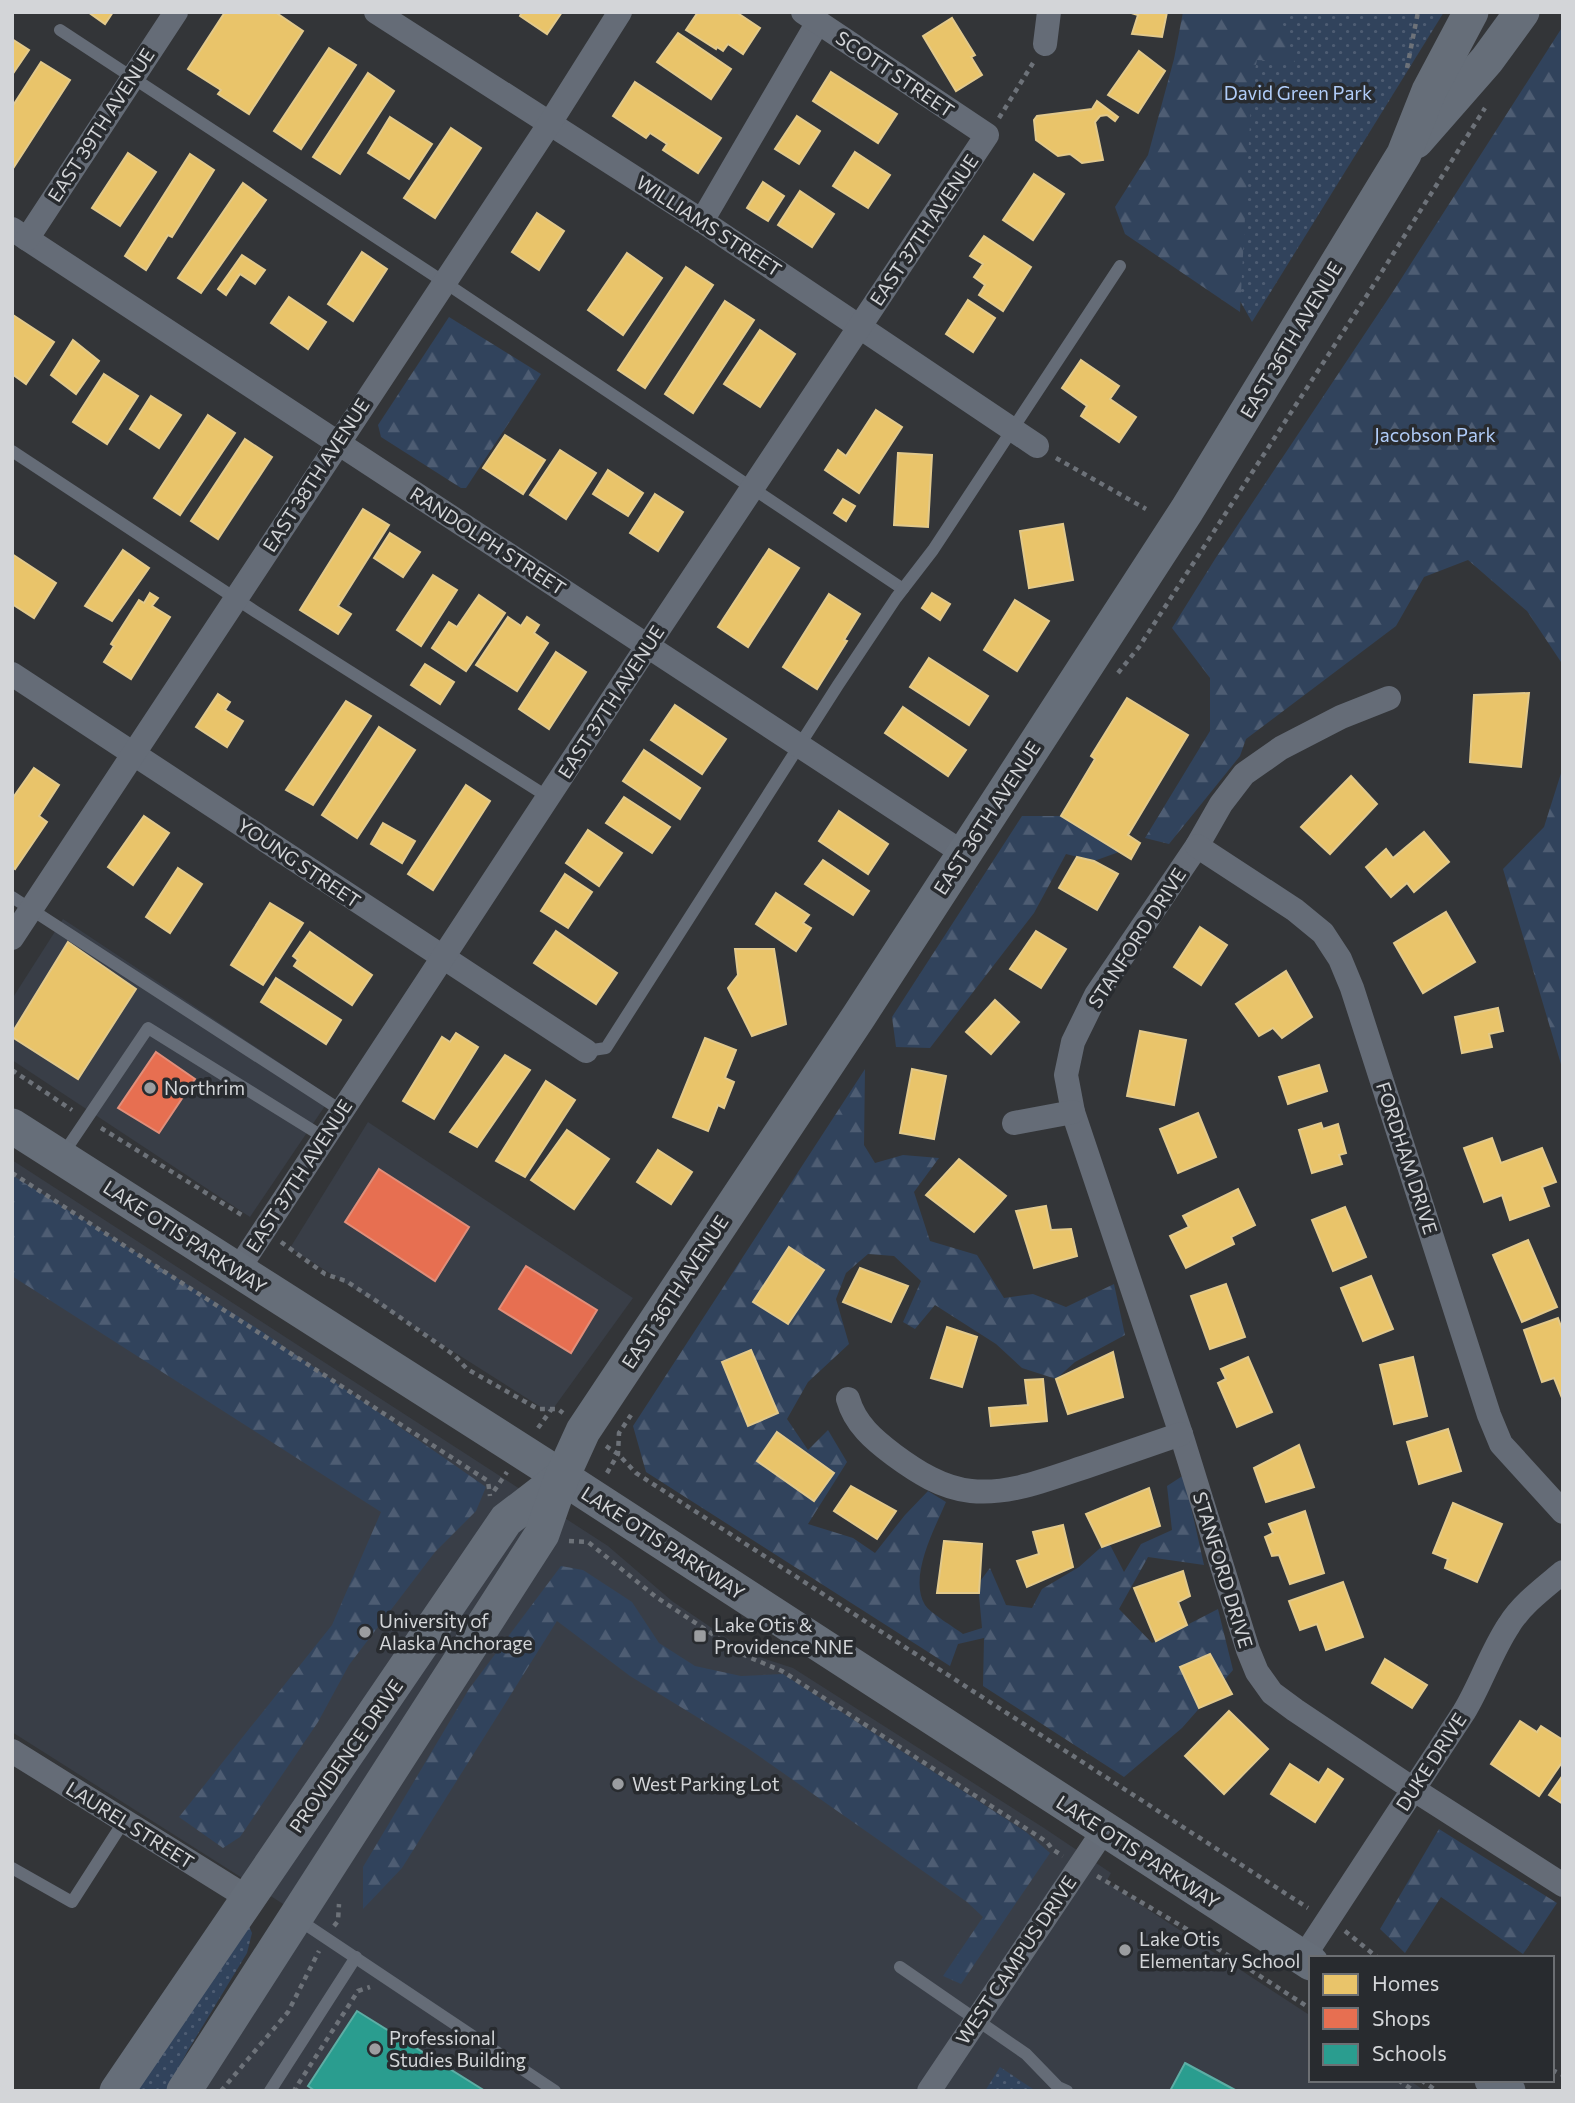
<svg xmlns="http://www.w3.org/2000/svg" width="1575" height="2103" viewBox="0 0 1575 2103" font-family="Commissioner,sans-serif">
  <defs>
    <pattern id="grass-dots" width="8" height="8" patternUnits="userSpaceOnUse" patternTransform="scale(1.75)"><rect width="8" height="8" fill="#31435c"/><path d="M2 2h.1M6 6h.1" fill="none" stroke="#4e5d73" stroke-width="1.8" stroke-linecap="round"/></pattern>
    <pattern id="forest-firs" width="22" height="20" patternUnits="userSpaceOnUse" patternTransform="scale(1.75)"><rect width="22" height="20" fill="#31435c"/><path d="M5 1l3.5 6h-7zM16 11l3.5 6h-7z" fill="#4e5d73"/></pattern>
  </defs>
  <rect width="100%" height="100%" fill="#333538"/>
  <g fill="#393e47">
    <path d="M63,919L331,1097L250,1217L12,1060V999Z"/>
    <path d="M368,1122L633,1298L550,1413L290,1248Z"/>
    <path d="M12,1160L608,1546L672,1601L740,1647L759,1657L793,1668L1044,1828L1111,1873L1106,1882L1311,2016V2080H1409L1425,2091H202L310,1921L12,1732Z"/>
  </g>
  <g fill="url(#grass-dots)">
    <path d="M1216,12H1444L1252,322L1223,271Z"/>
    <path d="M247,1921L252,1933L247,1953L187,2052L167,2091H135Z"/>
    <path d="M1000,2067L1036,2091H985Z"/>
  </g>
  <g fill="url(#forest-firs)">
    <path d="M1183,12H1279L1295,62L1257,60L1252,84L1240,312L1125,234L1115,207L1148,155L1174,59Z"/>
    <path d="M1563,26V665L1527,611L1468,560L1424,577L1396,626L1246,739L1240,756L1169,844L1145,838L1210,731V678L1172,628L1215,559L1394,290Z"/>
    <path d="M449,317L541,374L466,488H461L381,437L378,425Z"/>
    <path d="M1563,767V1071L1503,869L1544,827Z"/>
    <path d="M1022,816H1061L1119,852L1094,861L1066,854L1034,913L930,1048L896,1047L892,1017Z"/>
    <path d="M865,1069L864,1145L875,1163L903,1155L939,1158L914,1192L930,1241L977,1255L1004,1298L1033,1294L1066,1307L1114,1284L1125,1335L1075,1362L1056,1379L1022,1368L996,1344L935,1305L915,1329L903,1322L921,1281L894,1256L868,1254L846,1273L836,1299L849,1344L808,1382L787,1419L808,1450L828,1430L847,1462L808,1524L853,1538L875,1553L905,1515L928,1491L946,1502C935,1528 908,1577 925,1605C930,1613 954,1627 963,1634L982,1628L978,1584L990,1568L1006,1605L1032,1608L1042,1589L1079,1567L1108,1541L1124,1572L1141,1544L1172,1530L1167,1486L1184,1475L1204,1565L1148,1557L1119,1609L1152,1643L1218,1609L1233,1670L1182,1728L1124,1777L983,1686L984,1638L958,1644L950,1666L646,1472L633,1426Z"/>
    <path d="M12,1175L260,1330L486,1487L476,1511L435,1552L349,1665L318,1722L240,1837L223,1848L179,1817L332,1625L381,1512L12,1276Z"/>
    <path d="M561,1566L583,1570L632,1602L659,1643L695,1666L741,1676L783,1674L1026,1832L1050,1853L961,1984L943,1976L983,1917L967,1902L746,1747L630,1676L557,1621L402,1868L363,1909V1867L469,1689Z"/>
    <path d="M1439,1829L1557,1903L1523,1954L1441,1897L1405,1953L1380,1929Z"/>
  </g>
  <g fill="#e9c46a" stroke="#e2c98b" stroke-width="2">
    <path d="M88,12H113L105,24Z"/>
    <path d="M225,12H275L303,31L249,114L218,94L221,90L188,69Z"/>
    <path d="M522,12H562L547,34L520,16Z"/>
    <path d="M698,12H736L760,28L743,54L728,44L723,51L717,47L716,49L686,30Z"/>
    <path d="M1167,12L1162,37L1132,34L1138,15L1128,12Z"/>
    <path d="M952,18L975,55L971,57L982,75L956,91L923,36Z"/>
    <path d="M678,33L731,69L711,99L657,62Z"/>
    <path d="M12,39L29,50L12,75Z"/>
    <path d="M329,48L356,65L301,149L274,131Z"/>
    <path d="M1139,51L1165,71L1138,113L1108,95Z"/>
    <path d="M41,62L70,80L14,167L12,165V107Z"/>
    <path d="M831,72L897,114L878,143L813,101Z"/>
    <path d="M368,73L394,91L340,174L313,157Z"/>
    <path d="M635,82L721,138L698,173L663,150L667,144L650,133L646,138L613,116Z"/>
    <path d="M1097,101L1118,117L1115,121L1107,115L1100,116L1095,122L1103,160L1082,163L1070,154L1058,156L1036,140L1034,120L1037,116L1092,109Z"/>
    <path d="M797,116L820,131L799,164L775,149Z"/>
    <path d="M390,117L432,144L409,179L368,153Z"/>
    <path d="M451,128L481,148L435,218L404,198Z"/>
    <path d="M855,152L890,175L868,208L833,186Z"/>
    <path d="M128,153L156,172L120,226L92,208Z"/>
    <path d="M190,154L214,170L172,237L168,235L146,270L125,256Z"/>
    <path d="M1034,174L1064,194L1033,240L1003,220Z"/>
    <path d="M763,182L784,196L768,221L747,208Z"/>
    <path d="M243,183L266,200L201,293L178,278Z"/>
    <path d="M800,191L834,214L812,247L778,225Z"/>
    <path d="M537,213L564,231L539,270L512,252Z"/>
    <path d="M984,236L1031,267L1003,311L979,295L985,285L974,277L983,264L970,256Z"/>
    <path d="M362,252L387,269L353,321L328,304Z"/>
    <path d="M627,253L662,278L623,335L588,310Z"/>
    <path d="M242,255L265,270L255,284L240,274L226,295L218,289Z"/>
    <path d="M686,267L713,285L645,388L618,370Z"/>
    <path d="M289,297L326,322L308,349L271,323Z"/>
    <path d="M968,300L995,318L973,352L946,334Z"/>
    <path d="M725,301L754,320L693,413L665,394Z"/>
    <path d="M13,315L54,342L26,384L12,374Z"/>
    <path d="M760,330L795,354L760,407L724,384Z"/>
    <path d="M73,340L99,361L76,394L51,375Z"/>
    <path d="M1081,360L1119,386L1110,399L1136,417L1119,442L1081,416L1087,406L1062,388Z"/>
    <path d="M104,374L138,396L107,444L73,422Z"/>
    <path d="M151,396L181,415L159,448L130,429Z"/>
    <path d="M876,410L902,427L859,493L825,470L838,450L846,456Z"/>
    <path d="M208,415L235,433L180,515L154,498Z"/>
    <path d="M505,435L545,460L523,494L483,468Z"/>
    <path d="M245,439L272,457L218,539L191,521Z"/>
    <path d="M560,450L596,473L566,519L530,495Z"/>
    <path d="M898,453L932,455L928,527L894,525Z"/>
    <path d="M608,470L643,493L628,516L593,494Z"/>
    <path d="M655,494L683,512L658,551L630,533Z"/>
    <path d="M843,499L855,506L846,521L834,513Z"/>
    <path d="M363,509L389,525L338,606L351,614L338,634L300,610Z"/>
    <path d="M1063,524L1073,580L1029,588L1020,531Z"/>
    <path d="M390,533L420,552L403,577L374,558Z"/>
    <path d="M769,549L799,568L748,647L718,627Z"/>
    <path d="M123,550L149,568L112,621L85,606Z"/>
    <path d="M12,554L56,583L34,618L12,604Z"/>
    <path d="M433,575L457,590L421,646L397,630Z"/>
    <path d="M150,593L158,598L152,606L170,617L131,679L104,662L114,646L111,644L139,600L144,603Z"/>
    <path d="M932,593L950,604L940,620L922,608Z"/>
    <path d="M829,594L860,614L844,640L847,641L817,689L783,667Z"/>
    <path d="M479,595L505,613L466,671L432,648L449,622L457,627Z"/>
    <path d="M1015,600L1049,621L1017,671L984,650Z"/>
    <path d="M508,617L521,626L527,617L539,625L534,633L548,643L517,691L476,665Z"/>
    <path d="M556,652L586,672L549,729L519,709Z"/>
    <path d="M929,658L988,696L969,725L910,687Z"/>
    <path d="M425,664L454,682L440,704L411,685Z"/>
    <path d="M1529,693L1521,767L1470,762L1474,695Z"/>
    <path d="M218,694L230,702L225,710L243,721L227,747L196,727Z"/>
    <path d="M1127,698L1188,735L1128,835L1140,843L1131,859L1061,816L1095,759L1091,756Z"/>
    <path d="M346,701L371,716L313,805L286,790Z"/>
    <path d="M675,705L726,739L702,774L651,740Z"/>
    <path d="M903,707L966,750L948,776L885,733Z"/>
    <path d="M379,727L415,750L357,838L322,815Z"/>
    <path d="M644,750L700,788L680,819L623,781Z"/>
    <path d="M34,768L59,785L39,816L47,822L15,869L12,867V799Z"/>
    <path d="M1351,776L1377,804L1330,854L1301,827Z"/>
    <path d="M466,785L490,801L433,890L408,874Z"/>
    <path d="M624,797L670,827L652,853L606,823Z"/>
    <path d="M839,811L888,844L868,874L819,841Z"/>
    <path d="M144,816L169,833L133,885L108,867Z"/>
    <path d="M383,823L415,841L402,863L371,844Z"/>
    <path d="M588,830L622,853L599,886L566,863Z"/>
    <path d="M1424,832L1449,862L1414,892L1407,883L1391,897L1366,867L1386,849L1393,858Z"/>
    <path d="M1077,857L1094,861L1118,874L1097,910L1059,888Z"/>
    <path d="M823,860L869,891L853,915L805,884Z"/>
    <path d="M178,868L202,884L170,933L146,917Z"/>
    <path d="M565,874L592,892L568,928L541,911Z"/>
    <path d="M776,893L809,915L803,923L811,928L796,951L756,924Z"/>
    <path d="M270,903L303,923L263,985L231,965Z"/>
    <path d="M1446,912L1475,962L1423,993L1394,943Z"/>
    <path d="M1200,927L1227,945L1201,985L1174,967Z"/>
    <path d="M556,931L617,973L596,1004L534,963Z"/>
    <path d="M1036,931L1066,949L1041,988L1010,969Z"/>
    <path d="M310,932L372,975L352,1005L294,966L298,960L293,956Z"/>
    <path d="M68,942L136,989L78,1079L12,1037V1033Z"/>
    <path d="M735,949H774L786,1024L752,1036L728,988L738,975Z"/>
    <path d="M1286,971L1312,1017L1282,1038L1273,1028L1259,1036L1236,1004Z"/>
    <path d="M276,978L341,1020L326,1044L261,1002Z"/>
    <path d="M995,1000L1019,1022L991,1054L966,1032Z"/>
    <path d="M1498,1008L1503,1031L1489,1034L1492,1047L1462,1053L1455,1017Z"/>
    <path d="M1140,1031L1186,1040L1174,1105L1127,1096Z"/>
    <path d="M456,1033L478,1047L434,1119L403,1101L442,1037L450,1042Z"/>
    <path d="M705,1038L736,1050L725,1078L734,1082L724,1108L718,1105L708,1131L673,1117Z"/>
    <path d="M505,1055L530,1070L477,1147L450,1132Z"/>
    <path d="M1319,1065L1327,1091L1288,1104L1279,1077Z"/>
    <path d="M912,1069L946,1076L934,1139L900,1133Z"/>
    <path d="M546,1081L575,1100L525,1177L496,1161Z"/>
    <path d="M1198,1113L1216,1157L1178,1173L1160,1129Z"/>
    <path d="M1321,1123L1323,1129L1338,1124L1346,1153L1339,1155L1342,1164L1312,1173L1299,1130Z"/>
    <path d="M567,1130L609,1159L574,1209L531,1180Z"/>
    <path d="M1492,1138L1501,1163L1542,1148L1556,1182L1542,1187L1549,1206L1510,1220L1502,1195L1484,1202L1464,1148Z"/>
    <path d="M658,1150L692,1172L671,1204L637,1182Z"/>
    <path d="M959,1159L1006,1196L974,1232L926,1195Z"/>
    <path d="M1238,1189L1255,1225L1231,1237L1234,1244L1186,1268L1170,1236L1189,1227L1183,1216Z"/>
    <path d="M1046,1206L1051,1230L1071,1229L1077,1256L1034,1268L1016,1211Z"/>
    <path d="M1345,1207L1366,1257L1333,1271L1312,1220Z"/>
    <path d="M1528,1240L1557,1307L1522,1322L1493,1255Z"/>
    <path d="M789,1247L824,1270L788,1324L753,1302Z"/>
    <path d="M860,1268L908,1286L891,1322L843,1302Z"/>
    <path d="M1371,1276L1393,1329L1363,1341L1341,1288Z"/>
    <path d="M1226,1284L1245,1337L1210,1349L1191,1296Z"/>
    <path d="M1558,1318L1563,1332L1562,1398L1554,1378L1542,1382L1524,1330Z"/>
    <path d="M947,1327L977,1337L962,1387L931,1378Z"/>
    <path d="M751,1350L778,1413L748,1426L722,1362Z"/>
    <path d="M1113,1352L1123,1397L1068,1414L1056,1379Z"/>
    <path d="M1248,1357L1272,1412L1237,1427L1218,1383L1226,1379L1221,1369Z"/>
    <path d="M1413,1357L1427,1416L1394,1424L1380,1365Z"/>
    <path d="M1043,1379L1047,1421L991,1426L989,1408L1028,1405L1025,1380Z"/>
    <path d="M1448,1429L1461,1471L1419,1484L1407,1442Z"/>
    <path d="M777,1432L834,1473L814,1501L757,1461Z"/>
    <path d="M1299,1445L1314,1487L1266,1502L1254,1468Z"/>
    <path d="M851,1486L896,1511L877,1539L834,1511Z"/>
    <path d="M1149,1488L1160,1526L1102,1547L1086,1514Z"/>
    <path d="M1453,1503L1502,1524L1477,1582L1445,1568L1448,1559L1433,1553Z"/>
    <path d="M1305,1511L1324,1573L1290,1584L1279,1555L1272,1556L1265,1537L1273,1533L1269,1524Z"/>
    <path d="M1063,1525L1073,1567L1027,1587L1017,1561L1039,1554L1033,1532Z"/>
    <path d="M944,1541L982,1544L979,1593H937Z"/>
    <path d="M1183,1571L1190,1596L1178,1602L1187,1625L1156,1641L1134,1588Z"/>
    <path d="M1343,1582L1363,1637L1326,1650L1317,1624L1300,1630L1289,1601Z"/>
    <path d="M1210,1654L1232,1694L1199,1708L1180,1667Z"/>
    <path d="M1385,1659L1427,1685L1412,1708L1372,1683Z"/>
    <path d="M1229,1711L1268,1749L1224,1794L1185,1756Z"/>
    <path d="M1520,1721L1537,1732L1541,1726L1563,1740V1761L1539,1796L1491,1764Z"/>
    <path d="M1290,1764L1319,1783L1328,1769L1343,1779L1315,1822L1271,1794Z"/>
    <path d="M1563,1775V1804L1549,1795Z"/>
  </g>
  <g fill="#e76f51" stroke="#e18e7a" stroke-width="2">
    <path d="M156,1052L195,1079L159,1133L118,1108Z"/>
    <path d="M379,1169L469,1227L435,1281L345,1222Z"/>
    <path d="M526,1266L597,1310L571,1353L499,1309Z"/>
  </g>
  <g fill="#2a9d8f" stroke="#5daea5" stroke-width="2">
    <path d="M357,2011L485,2091H315L308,2086Z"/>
    <path d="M1185,2063L1237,2091H1170Z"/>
  </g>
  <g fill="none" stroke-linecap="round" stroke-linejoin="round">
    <g stroke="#6d7279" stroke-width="4.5" stroke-dasharray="5 5" stroke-linecap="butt">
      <path d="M1407,68L1418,12"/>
      <path d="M999,118L1033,63"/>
      <path d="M1056,458L1146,509"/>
      <path d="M1118,673L1139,647L1371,289L1485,108"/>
      <path d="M12,1070L72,1110"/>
      <path d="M101,1128L245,1217"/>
      <path d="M12,1173L488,1481L490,1496"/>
      <path d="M281,1242L325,1274L346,1281L381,1304L454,1355L467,1369L538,1409H558L563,1413"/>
      <path d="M538,1428L551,1410"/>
      <path d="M606,1446L618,1454L636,1473L1308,1908"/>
      <path d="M607,1473L618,1454L619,1433L631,1415"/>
      <path d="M494,1491L507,1472"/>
      <path d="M569,1541L588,1542L656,1597L744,1655L782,1671L1047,1842L1052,1849L1063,1856"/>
      <path d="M1097,1876L1195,1934L1311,2009"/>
      <path d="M334,1926L338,1921L339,1904"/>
      <path d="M1345,1931L1378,1958"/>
      <path d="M1552,2070L1563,2075"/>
      <path d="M1398,2080L1413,2090"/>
      <path d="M1421,2080L1437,2091"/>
      <path d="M221,2091L288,2012L319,1951"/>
      <path d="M298,2091L295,2089L358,1991L370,1987"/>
    </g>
    <g stroke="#656c77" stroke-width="12">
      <path d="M60,30L444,282L903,589"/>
      <path d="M12,451L256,612L548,797"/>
      <path d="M12,897L342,1111"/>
      <path d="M586,1051L606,1048L838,685L896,598L933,550L1120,266"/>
      <path d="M63,1154L148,1028L325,1138"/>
      <path d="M12,1868L72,1902L124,1821"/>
      <path d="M296,1918L555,2091"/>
      <path d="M900,1967L1026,2054L1058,2087L1067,2091"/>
      <path d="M270,2091L356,1957"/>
    </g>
    <g stroke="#656c77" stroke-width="24">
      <path d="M376,12L702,221L1037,446"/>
      <path d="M1045,44L1049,12"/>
      <path d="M702,221L818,22"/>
      <path d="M12,229L963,853"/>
      <path d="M27,239L176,12"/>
      <path d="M12,674L586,1051"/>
      <path d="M1389,698L1341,717L1281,748L1244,774L1221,804L1197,846L1096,995L1073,1042L1066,1075L1073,1112L1181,1434L1248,1650L1257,1672L1272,1693L1295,1710L1413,1789L1563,1885"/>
      <path d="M1197,846L1295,910L1323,933L1340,959L1352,988L1489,1415L1501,1444L1563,1512"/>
      <path d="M12,938L550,123L620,12"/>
      <path d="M1014,1123L1073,1112"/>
      <path d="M237,1271L648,645L987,135L803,12"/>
      <path d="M848,1399C855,1424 874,1440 894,1455C917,1472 942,1488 971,1491C1010,1495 1048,1479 1085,1467C1117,1456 1149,1445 1181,1434"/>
      <path d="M12,1751L248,1898"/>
      <path d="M1303,1958L1464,1712C1481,1684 1491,1652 1509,1625C1522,1604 1544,1588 1563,1572"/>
      <path d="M929,2091L1104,1830"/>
    </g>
    <g stroke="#666e79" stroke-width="35">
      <path d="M1416,141L1487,60L1522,12"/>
      <path d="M12,1126L562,1477L1311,1963"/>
      <path d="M1492,2080L1508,2091"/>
      <path d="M117,2091L506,1520L562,1477"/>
      <path d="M184,2091L542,1534L562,1477L583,1431L859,1016L1187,510L1404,154L1429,91L1471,12"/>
    </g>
  </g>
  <g fill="#9b9da0" stroke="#282b2f" stroke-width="2.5">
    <circle cx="150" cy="1088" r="7"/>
    <circle cx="365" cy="1632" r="7"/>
    <rect x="693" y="1629" width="14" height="14" rx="3.5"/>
    <circle cx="618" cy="1784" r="7"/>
    <circle cx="1125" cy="1950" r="7"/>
    <circle cx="375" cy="2049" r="7"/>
  </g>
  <g text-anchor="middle" stroke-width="7" stroke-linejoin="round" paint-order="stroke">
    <g font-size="19" fill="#d3d5d8" stroke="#282b2f">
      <text transform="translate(895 74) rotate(34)" y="7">SCOTT STREET</text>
      <text transform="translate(101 125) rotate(-57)" y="7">EAST 39TH AVENUE</text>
      <text transform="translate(709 226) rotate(33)" y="7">WILLIAMS STREET</text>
      <text transform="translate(924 230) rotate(-56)" y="7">EAST 37TH AVENUE</text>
      <text transform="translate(1291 340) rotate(-59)" y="7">EAST 36TH AVENUE</text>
      <text transform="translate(316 475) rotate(-57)" y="7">EAST 38TH AVENUE</text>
      <text transform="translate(488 541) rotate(33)" y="7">RANDOLPH STREET</text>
      <text transform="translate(611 702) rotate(-57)" y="7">EAST 37TH AVENUE</text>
      <text transform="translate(987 818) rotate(-57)" y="7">EAST 36TH AVENUE</text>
      <text transform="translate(299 863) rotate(34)" y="7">YOUNG STREET</text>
      <text transform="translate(1137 938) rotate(-57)" y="7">STANFORD DRIVE</text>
      <text transform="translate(1407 1158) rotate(72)" y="7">FORDHAM DRIVE</text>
      <text transform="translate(299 1176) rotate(-57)" y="7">EAST 37TH AVENUE</text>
      <text transform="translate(185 1237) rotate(33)" y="7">LAKE OTIS PARKWAY</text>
      <text transform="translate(675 1292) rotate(-57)" y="7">EAST 36TH AVENUE</text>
      <text transform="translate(663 1543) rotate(33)" y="7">LAKE OTIS PARKWAY</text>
      <text transform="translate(1223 1570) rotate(73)" y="7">STANFORD DRIVE</text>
      <text transform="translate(346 1756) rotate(-55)" y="7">PROVIDENCE DRIVE</text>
      <text transform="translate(1431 1762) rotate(-57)" y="7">DUKE DRIVE</text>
      <text transform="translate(130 1825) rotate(32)" y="7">LAUREL STREET</text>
      <text transform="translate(1138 1852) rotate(33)" y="7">LAKE OTIS PARKWAY</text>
      <text transform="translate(1016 1960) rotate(-56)" y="7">WEST CAMPUS DRIVE</text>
    </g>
    <g font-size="19" fill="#b0ccf8" stroke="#282b2f">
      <text x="1298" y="100">David Green Park</text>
      <text x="1435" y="442">Jacobson Park</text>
    </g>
    <g font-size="19" fill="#d3d5d8" stroke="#282b2f" text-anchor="start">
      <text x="164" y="1095">Northrim</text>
      <text x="379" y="1628">University of<tspan x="379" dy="22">Alaska Anchorage</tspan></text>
      <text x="714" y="1632">Lake Otis &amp;<tspan x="714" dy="22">Providence NNE</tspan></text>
      <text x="632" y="1791">West Parking Lot</text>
      <text x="1139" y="1946">Lake Otis<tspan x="1139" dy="22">Elementary School</tspan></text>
      <text x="389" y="2045">Professional<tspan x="389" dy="22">Studies Building</tspan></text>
    </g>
  </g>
  <rect width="1575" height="2103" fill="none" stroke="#d3d5d8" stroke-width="28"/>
  <rect x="1309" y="1956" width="245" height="126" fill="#282b2f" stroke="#6c6f73" stroke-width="2"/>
  <rect x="1323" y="1974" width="35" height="21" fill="#e9c46a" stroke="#6c6f73" stroke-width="2"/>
  <text x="1372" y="1991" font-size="21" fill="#d3d5d8">Homes</text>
  <rect x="1323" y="2008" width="35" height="21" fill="#e76f51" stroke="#6c6f73" stroke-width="2"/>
  <text x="1372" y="2026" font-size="21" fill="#d3d5d8">Shops</text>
  <rect x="1323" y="2044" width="35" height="21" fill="#2a9d8f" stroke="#6c6f73" stroke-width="2"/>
  <text x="1372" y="2061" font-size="21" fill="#d3d5d8">Schools</text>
</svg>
